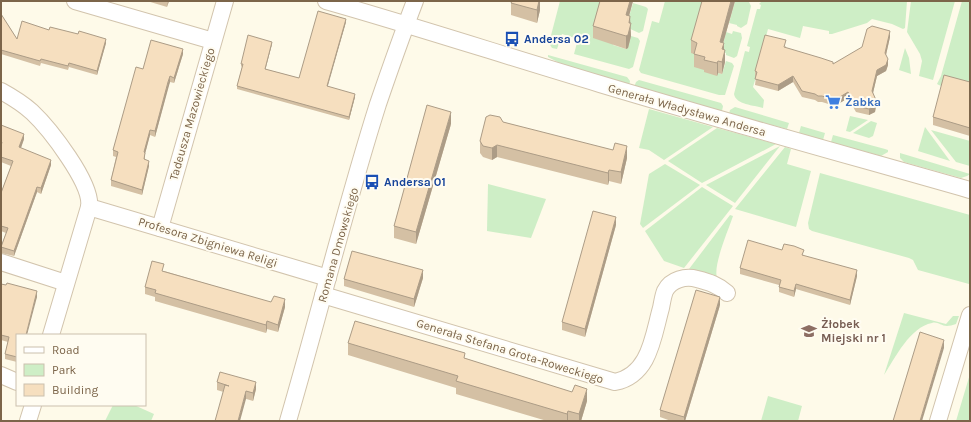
<svg xmlns="http://www.w3.org/2000/svg" width="971" height="422" viewBox="0 0 971 422" font-family="Karla,sans-serif">
  <rect width="100%" height="100%" fill="#fefae9"/>
  <g fill="#ceeec6">
    <path d="M560,1H606L613,45L626,49L631,36L638,38L640,41L633,67L629,69L574,54L578,39L562,34L557,49L552,48L549,43Z"/>
    <path d="M665,1H708L694,53L718,73L722,74L726,61L732,63L734,66L725,95H719L641,73L639,70L652,21L659,23Z"/>
    <path d="M735,1L749,2L751,6L747,24L741,28L737,26V25L729,23Z"/>
    <path d="M762,1H907L905,28L903,29L892,24L872,19L867,23L832,34H829V31L803,26L800,38L768,29L755,77H756L753,87L764,100L763,108C754,105 736,105 734,94L745,51L749,52L750,47L747,46L757,9H760L761,5L759,4Z"/>
    <path d="M911,1H955L933,80L919,76L922,61L920,54L907,32Z"/>
    <path d="M962,1H970V90L943,87L937,84L941,76Z"/>
    <path d="M633,3L646,7L648,9L643,31L639,33L626,27Z"/>
    <path d="M733,31L741,33L742,38L737,56L734,58L726,55V53L721,52L726,32L732,34Z"/>
    <path d="M905,48L909,58L911,74L899,70Z"/>
    <path d="M548,55L627,77L630,81L629,86L571,69L548,57Z"/>
    <path d="M639,80L721,103L723,106L722,111L634,87L636,82Z"/>
    <path d="M735,107L789,123L787,129L729,114L730,110Z"/>
    <path d="M649,109L713,127L664,160L649,150L639,148Z"/>
    <path d="M850,116L868,120L850,132L846,131Z"/>
    <path d="M871,121L877,123L873,136L869,138L853,133Z"/>
    <path d="M801,126L825,133L823,140L799,133Z"/>
    <path d="M925,127L950,161L918,151Z"/>
    <path d="M717,128L776,144L702,183L668,161Z"/>
    <path d="M931,130L970,141C970,148 968,160 970,166L956,162Z"/>
    <path d="M833,135L885,149L888,150V152L881,156L831,142Z"/>
    <path d="M780,146L735,203L706,185Z"/>
    <path d="M785,147L791,149L787,164L811,171L796,227L735,209Z"/>
    <path d="M900,153L970,174L967,176L961,178L904,162L900,158Z"/>
    <path d="M665,164L700,185L643,228L640,224L649,174Z"/>
    <path d="M820,173L970,215V280L969,284L918,270L913,260L909,258L812,231L809,229L808,223Z"/>
    <path d="M488,184L546,199L531,238L487,231Z"/>
    <path d="M702,187L733,206L684,268L664,261L645,231Z"/>
    <path d="M730,215L733,216C728,231 713,265 717,278L689,269Z"/>
    <path d="M904,313L946,324L953,316H959L956,324C953,325 949,326 947,326C941,326 937,321 932,323C910,327 895,358 884,375Z"/>
    <path d="M970,374V421H956Z"/>
    <path d="M768,396L802,406L798,421H761Z"/>
    <path d="M113,405H134L154,414L151,421H105Z"/>
  </g>
  <g fill="none" stroke-linecap="round" stroke-linejoin="round">
    <defs>
      <g id="minor">
        <path d="M75,1L213,41"/>
        <path d="M326,1C418,27 509,57 600,84C723,121 847,155 970,190"/>
        <path d="M1,91C12,97 23,104 32,112C49,128 93,184 89,207L51,335"/>
        <path d="M89,207L328,278"/>
        <path d="M160,228L225,1"/>
        <path d="M1,262L66,283"/>
        <path d="M323,295L615,382C650,375 653,336 661,308C662,303 663,296 665,291C671,279 686,276 697,279C709,282 718,285 727,293"/>
        <path d="M1,375L17,382"/>
        <path d="M28,421L33,405"/>
        <path d="M288,421C319,315 345,208 378,104C390,69 402,35 415,1"/>
        <path d="M938,421L970,315"/>
      </g>
    </defs>
    <use href="#minor" stroke="#d2c4ad" stroke-width="18"/>
    <use href="#minor" stroke="#fff" stroke-width="16"/>
  </g>
  <g fill="#d4c0a4">
    <path d="M147,1H169L167,7Z"/>
    <path d="M511,1H540V10L537,23L511,15Z"/>
    <path d="M600,1H633L629,16L631,36L628,48L626,49L593,38V26Z"/>
    <path d="M735,1L723,43L725,62L722,74L718,73L717,76L704,72V70L694,67V54L691,53V40Z"/>
    <path d="M1,14L17,39L49,30L106,43L97,75L69,67L68,70L41,63L40,66L1,54Z"/>
    <path d="M346,22L327,86L355,97L349,120L237,89V86L242,67L241,66V64L272,44L265,69L299,78Z"/>
    <path d="M890,37L886,55L888,65L886,71L877,76L873,93L876,106L875,112L869,115L856,112L848,98L835,106L822,102H818L815,100L802,97L793,82L778,91L755,85L756,77H755V71L786,46V48L833,64Z"/>
    <path d="M183,54L174,83L170,82L168,87L155,137L150,135L145,153V160L149,166L142,195L111,186V180L116,157L113,156V150L143,69Z"/>
    <path d="M970,82V136L933,125V117Z"/>
    <path d="M503,122L627,158L621,184L609,181L608,185L497,157L492,160L483,157L480,153V141Z"/>
    <path d="M451,124L416,244L394,238V226Z"/>
    <path d="M1,125L24,139L21,148L51,165L41,194L37,192L14,256L1,253V246L6,233L1,231V193L11,166L1,162Z"/>
    <path d="M616,225L585,337L562,330V322Z"/>
    <path d="M782,250L804,255V256L857,276L850,305L796,289L794,297L779,292V285L740,274V268Z"/>
    <path d="M164,271L285,307L278,332L267,329L266,333L155,301V297L145,294V287Z"/>
    <path d="M423,278L414,307L344,286V279Z"/>
    <path d="M1,284L37,297L17,335V362L5,359V354L8,342L1,340Z"/>
    <path d="M720,305L685,421H671L660,417V410Z"/>
    <path d="M348,343L465,358L587,401L581,421H547L456,394V388L348,355Z"/>
    <path d="M217,382L256,389L253,401L217,390Z"/>
  </g>
  <g fill="#ac9c86">
    <path d="M168,1H169L167,7Z"/>
    <path d="M539,1H540V10L537,23V10Z"/>
    <path d="M630,1H633L626,27V15Z"/>
    <path d="M731,1H735L720,54V42Z"/>
    <path d="M630,16L631,36L628,48L626,49V36Z"/>
    <path d="M346,19V22L327,89V86Z"/>
    <path d="M890,31V37L885,59V53Z"/>
    <path d="M106,39V43L97,75V71Z"/>
    <path d="M272,42V44L265,71V69Z"/>
    <path d="M724,43V54L725,50V62L722,74V49Z"/>
    <path d="M183,49V54L174,83V78Z"/>
    <path d="M888,59V65L886,71L877,76L872,97V91L877,70Z"/>
    <path d="M718,61V73L717,76V63Z"/>
    <path d="M170,76V82L155,137V131Z"/>
    <path d="M793,76V82L778,91V85Z"/>
    <path d="M848,92V98L835,106V100Z"/>
    <path d="M355,94V97L349,120V117Z"/>
    <path d="M876,100V106L875,112L869,115V109Z"/>
    <path d="M451,112V124L416,244V232Z"/>
    <path d="M150,130V135L144,158V152Z"/>
    <path d="M24,134V139L19,153V147Z"/>
    <path d="M497,145V157L492,160V148Z"/>
    <path d="M627,146V158L621,184V172Z"/>
    <path d="M51,160V165L41,194V188Z"/>
    <path d="M149,161V166L142,195V190Z"/>
    <path d="M609,170V181L608,185V173Z"/>
    <path d="M37,187V192L14,256V251Z"/>
    <path d="M616,217V225L585,337V329Z"/>
    <path d="M423,270V278L414,307V299Z"/>
    <path d="M857,270V276L850,305V300Z"/>
    <path d="M796,284V289L794,297V291Z"/>
    <path d="M37,291V297L27,335H26Z"/>
    <path d="M720,297V305L685,421H684V417Z"/>
    <path d="M285,299V307L278,332V325Z"/>
    <path d="M267,321V329L266,333V325Z"/>
    <path d="M944,340V348L922,421H920Z"/>
    <path d="M256,382V389L253,401V393Z"/>
    <path d="M587,389V401L581,421H579V414Z"/>
    <path d="M246,391V399L240,421H238Z"/>
    <path d="M568,411V421H567V414Z"/>
  </g>
  <g fill="#f6dfbf" stroke="#ac9c86">
    <path d="M512,1H539L537,10L511,3Z"/>
    <path d="M600,1H630L626,15L630,16L629,23H631L628,35L626,36L593,26Z"/>
    <path d="M702,1H731L720,42L724,43L722,49L725,50L722,62L718,61L717,63L704,60L705,57L694,54L697,43L691,40Z"/>
    <path d="M318,11L346,19L327,86L355,94L349,117L237,86L243,64H241L248,35L272,42L265,69L299,78Z"/>
    <path d="M1,14L17,39L22,21L49,30L50,27L78,34L79,31L106,39L97,71L69,63L68,66L41,59L40,61L1,50Z"/>
    <path d="M872,26L890,31L885,53L888,59L886,65L877,70L872,91L876,100L875,106L869,109L856,106L848,92L835,100L822,96H818L815,94L802,91L793,76L778,85L755,79L757,72L755,71L765,35L786,40L784,47L821,58L833,62V64L862,47L867,29Z"/>
    <path d="M151,40L183,49L174,78L170,76L168,82L155,131L150,130L144,152L145,153L144,159L149,161L142,190L111,180L118,152L113,150L136,67L143,69Z"/>
    <path d="M944,75L970,82V128L933,117Z"/>
    <path d="M427,105L451,112L416,232L394,226Z"/>
    <path d="M490,115L500,117L503,122L613,150L615,143L627,146L621,172L609,170L608,173L497,145L492,148L483,146L480,141L486,117Z"/>
    <path d="M1,125L24,134L19,147L51,160L41,188L37,187L14,251L1,247L8,228L1,226V193L13,161L1,157V146L2,142H1Z"/>
    <path d="M593,211L616,217L585,329L562,322Z"/>
    <path d="M748,240L782,250L784,244L794,246L804,250L802,255L857,270L850,300L796,284L794,291L779,287L781,280L740,268Z"/>
    <path d="M352,251L423,270L414,299L344,279Z"/>
    <path d="M152,261L164,264L162,271L271,302L274,296L285,299L278,325L267,321L266,325L155,293L156,290L145,287Z"/>
    <path d="M7,283L37,291L26,335H17V357L5,354L9,337L1,335V284L6,285Z"/>
    <path d="M696,290L720,297L684,417L660,410Z"/>
    <path d="M355,321L465,353L464,358L572,392L575,385L587,389L579,414L568,411L567,414L456,381L458,376L348,343Z"/>
    <path d="M920,332L944,340L920,421H893Z"/>
    <path d="M220,372L256,382L253,393L246,391L238,421H215L225,385L229,386L217,382Z"/>
  </g>
  <defs>
    <symbol id="bus-bare" viewBox="-9 -9 18 18"><path d="M-5-6H5V4H4V6H2V4H-2V6H-4V4H-5ZM-3.5-4V0h7V-4ZM-3.5 1.2v1.5H-2V1.2ZM2 1.2v1.5H3.5V1.2Z" fill="#1a4fb4" stroke="#fffcf1" stroke-width="2.5" paint-order="stroke"/></symbol>
    <symbol id="supermarket-bare" viewBox="-9 -9 18 18"><path d="M-6-5.5h2.5l.6 2H6L4.5 2H-2.5L-4.4-4H-6ZM-1.5 3.2a1.3 1.3 0 1 0 .1 0ZM3 3.2a1.3 1.3 0 1 0 .1 0Z" fill="#3f7fe0" stroke="#fffcf1" stroke-width="2.5" paint-order="stroke"/></symbol>
    <symbol id="school-bare" viewBox="-9 -9 18 18"><path d="M0-5L7-2L0 1L-7-2ZM-4 1L0 2.5L4 1V4Q0 6-4 4Z" fill="#8d6e63" stroke="#fffcf1" stroke-width="2.5" paint-order="stroke"/></symbol>
  </defs>
  <g fill-rule="evenodd">
    <use href="#bus-bare" x="501" y="28" width="22" height="22"/>
    <use href="#supermarket-bare" x="822" y="91" width="22" height="22"/>
    <use href="#bus-bare" x="361" y="171" width="22" height="22"/>
    <use href="#school-bare" x="798" y="320" width="22" height="22"/>
  </g>
  <g text-anchor="middle" stroke-width="4" stroke-linejoin="round" paint-order="stroke">
    <g font-size="12" font-weight="bold" fill="#164399" stroke="#fffcf1" text-anchor="start">
      <text x="524" y="43">Andersa 02</text>
      <text x="384" y="186">Andersa 01</text>
    </g>
    <g font-size="12" font-weight="bold" fill="#366cbe" stroke="#fffcf1" text-anchor="start">
      <text x="845" y="106">Żabka</text>
    </g>
    <g font-size="12" fill="#7c654a" stroke="#fffcf1">
      <text transform="translate(687 110) rotate(16)" y="4">Generała Władysława Andersa</text>
      <text transform="translate(192 114) rotate(-74)" y="4">Tadeusza Mazowieckiego</text>
      <text transform="translate(208 242) rotate(17)" y="4">Profesora Zbigniewa Religi</text>
      <text transform="translate(338 245) rotate(-74)" y="4">Romana Dmowskiego</text>
      <text transform="translate(510 351) rotate(17)" y="4">Generała Stefana Grota-Roweckiego</text>
    </g>
    <g font-size="12" font-weight="bold" fill="#785e54" stroke="#fffcf1" text-anchor="start">
      <text x="821" y="328">Żłobek<tspan x="821" dy="14">Miejski nr 1</tspan></text>
    </g>
  </g>
  <rect width="971" height="422" fill="none" stroke="#7c654a" stroke-width="4"/>
  <rect x="16" y="334" width="130" height="72" fill="#fffcf1" stroke="#cbc0ae"/>
  <rect x="24" y="347" width="20" height="6" fill="#ffffff" stroke="#cbc0ae"/>
  <text x="52" y="354" font-size="12" fill="#7c654a">Road</text>
  <rect x="24" y="364" width="20" height="12" fill="#ceeec6" stroke="#cbc0ae"/>
  <text x="52" y="374" font-size="12" fill="#7c654a">Park</text>
  <rect x="24" y="384" width="20" height="12" fill="#f6dfbf" stroke="#cbc0ae"/>
  <text x="52" y="394" font-size="12" fill="#7c654a">Building</text>
</svg>
